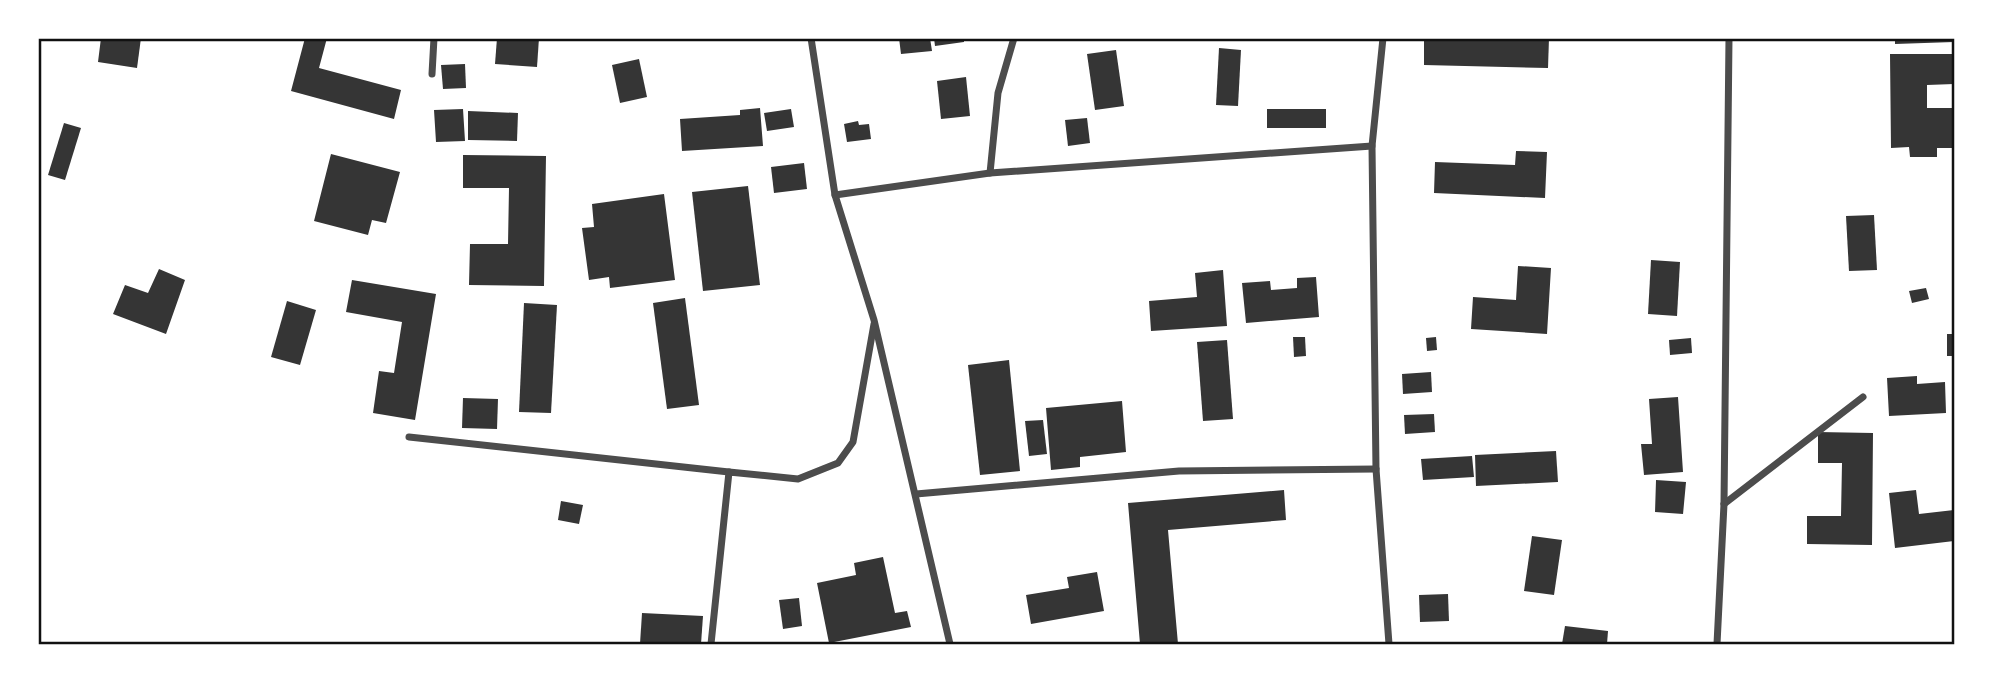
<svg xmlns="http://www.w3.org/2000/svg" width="1993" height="683" viewBox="0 0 1993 683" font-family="'Libre Baskerville',serif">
  <rect width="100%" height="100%" fill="#fff"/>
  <g fill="#353535">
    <path d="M101,38H141L137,68L98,62Z"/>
    <path d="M305,38H327L319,68L401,90L394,119L291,91Z"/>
    <path d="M497,38H539L537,67L495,64Z"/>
    <path d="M899,38H930L932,51L901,54Z"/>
    <path d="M934,38H964V42L935,46Z"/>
    <path d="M1424,38H1549L1548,68L1424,65Z"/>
    <path d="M1895,38H1954V42L1895,44Z"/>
    <path d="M1219,48L1241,50L1238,106L1216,105Z"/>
    <path d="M1116,50L1124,106L1095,110L1087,54Z"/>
    <path d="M1890,54H1954V84L1927,85V108H1954V148H1937V157H1910L1909,147L1891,148Z"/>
    <path d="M639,59L647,97L620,103L612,65Z"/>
    <path d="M465,64L466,88L443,89L441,65Z"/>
    <path d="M966,77L970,116L941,119L937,81Z"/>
    <path d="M760,108L763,146L682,151L680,119L740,115V110Z"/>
    <path d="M463,109L465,141L436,142L434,110Z"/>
    <path d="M791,109L794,127L767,131L764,113Z"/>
    <rect x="1267" y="109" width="59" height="19"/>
    <path d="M468,111L518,113L517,141L468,140Z"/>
    <path d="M1087,118L1090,143L1068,146L1065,120Z"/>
    <path d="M858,121L859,125L869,124L871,139L847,142L844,124Z"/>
    <path d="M64,123L81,128L65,180L48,175Z"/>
    <path d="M1516,151L1547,152L1545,198L1434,193L1435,162L1515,165Z"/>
    <path d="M331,154L400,172L386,223L372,220L368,235L314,221Z"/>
    <path d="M463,155L546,156L544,286L469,285L470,244H508L509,188H463Z"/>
    <path d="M804,163L807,189L774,193L771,167Z"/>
    <path d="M748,186L760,285L703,291L692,192Z"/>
    <path d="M664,194L675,280L610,288L609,277L589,280L582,228L594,227L592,204Z"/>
    <path d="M1874,215L1877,270L1849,271L1846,216Z"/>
    <path d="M1651,260L1680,262L1677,316L1648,314Z"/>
    <path d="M1518,266L1551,268L1547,334L1471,329L1473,297L1516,300Z"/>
    <path d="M159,269L185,280L166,334L113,314L125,285L148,293Z"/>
    <path d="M1223,270L1227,326L1151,331L1149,301L1197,297L1195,273Z"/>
    <path d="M1316,277L1319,317L1246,323L1242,283L1270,281L1271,290L1297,288V278Z"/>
    <path d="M352,280L436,294L415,420L373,413L379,371L394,373L402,322L346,312Z"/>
    <path d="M1926,288L1929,299L1912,303L1909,291Z"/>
    <path d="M685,298L699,405L667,409L653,303Z"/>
    <path d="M287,301L316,310L300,365L271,357Z"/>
    <path d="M524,303L557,305L551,413L519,412Z"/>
    <rect x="1947" y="334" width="7" height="22"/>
    <path d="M1293,337H1305L1306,356L1294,357Z"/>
    <path d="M1436,337L1437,350L1427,351L1426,338Z"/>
    <path d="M1691,338L1692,353L1670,355L1669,340Z"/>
    <path d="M1227,340L1233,419L1203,421L1197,342Z"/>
    <path d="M1009,360L1020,471L980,475L968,365Z"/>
    <path d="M1431,372L1432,392L1403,394L1402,374Z"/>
    <path d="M1917,376V384L1945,382L1946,413L1889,416L1887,378Z"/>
    <path d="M1678,397L1683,472L1644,475L1641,444H1652L1649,399Z"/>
    <path d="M463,398L498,399L497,429L462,428Z"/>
    <path d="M1122,401L1126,452L1080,457V467L1051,470L1046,408Z"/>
    <path d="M1434,414L1435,432L1405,434L1404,415Z"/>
    <path d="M1043,420L1047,454L1029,456L1025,421Z"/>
    <path d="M1818,432L1873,433L1872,545L1807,544V516H1841L1842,463H1818Z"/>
    <path d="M1556,451L1558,482L1476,486L1475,455Z"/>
    <path d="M1472,456L1474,477L1423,480L1421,459Z"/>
    <path d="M1656,480L1686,482L1683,514L1655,512Z"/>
    <path d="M1284,490L1286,520L1168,530L1178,644H1140L1128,503Z"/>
    <path d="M1916,490L1919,514L1954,510V541L1895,548L1889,493Z"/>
    <path d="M561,501L583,505L579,524L558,520Z"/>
    <path d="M1532,536L1562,540L1554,595L1524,591Z"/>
    <path d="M883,557L895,613L907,611L911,627L829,643L817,583L856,575L854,563Z"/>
    <path d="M1097,572L1104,611L1031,624L1026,595L1069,588L1067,577Z"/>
    <path d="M1448,594L1449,621L1420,622L1419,595Z"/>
    <path d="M799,598L802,626L783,629L779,600Z"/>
    <path d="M642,613L703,616L701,644H640Z"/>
    <path d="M1565,626L1608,631L1607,644H1562Z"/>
  </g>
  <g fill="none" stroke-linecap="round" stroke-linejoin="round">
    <g stroke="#4c4c4c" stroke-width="7">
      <path d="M811,38L835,195L874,320L950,644"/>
      <path d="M1383,38L1372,146L1376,469L1389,644"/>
      <path d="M432,74L434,38"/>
      <path d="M990,173L998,93L1014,38"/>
      <path d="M835,195L990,173L1372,146"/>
      <path d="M409,437L729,472"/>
      <path d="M916,494L1179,471L1376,469"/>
      <path d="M1724,504L1863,397"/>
      <path d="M711,644L729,472L798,479L838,463L853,442L874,324"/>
      <path d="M1717,644L1724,504L1729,38"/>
    </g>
  </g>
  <rect width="1993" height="683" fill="none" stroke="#ffffff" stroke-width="80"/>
  <rect x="40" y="40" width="1913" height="603" fill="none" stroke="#111" stroke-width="2.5"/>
</svg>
